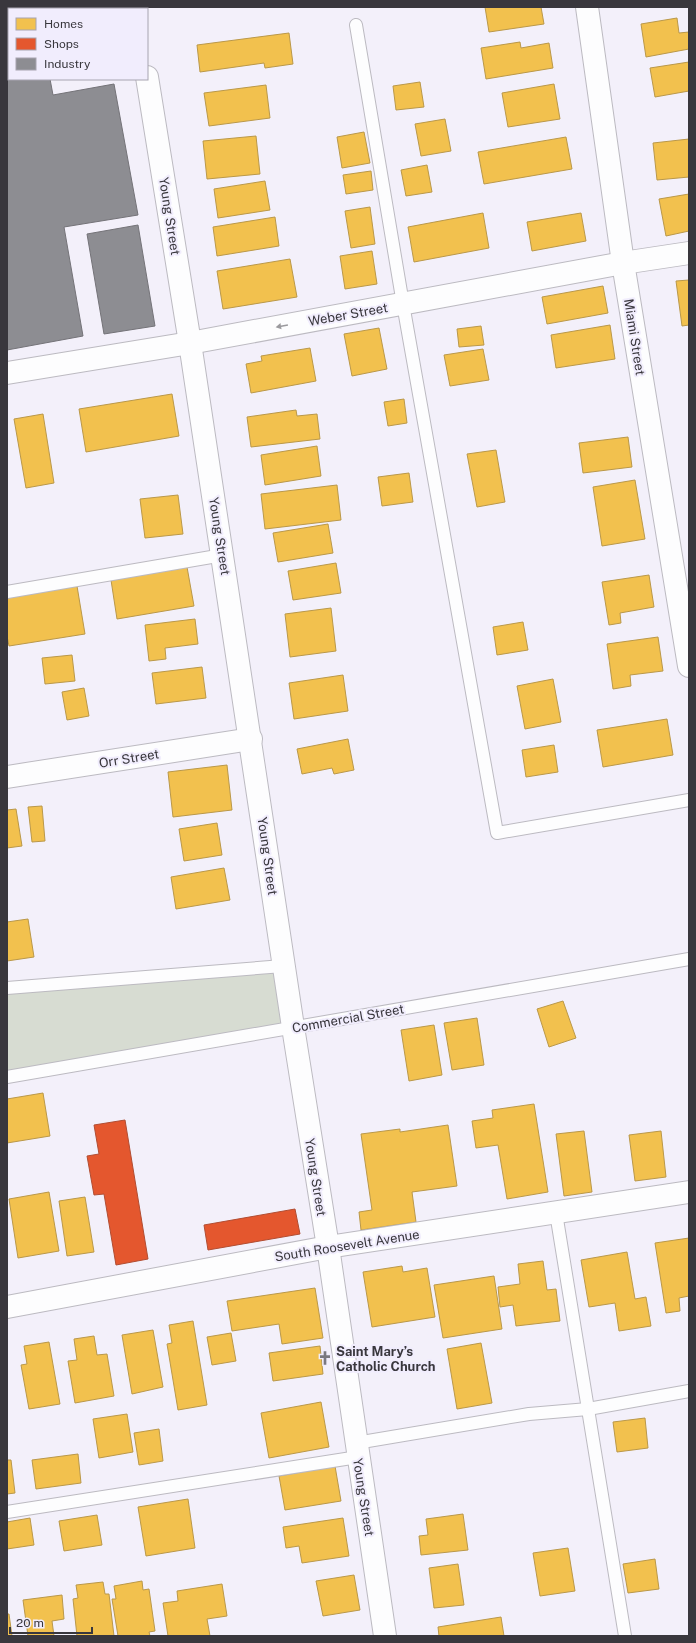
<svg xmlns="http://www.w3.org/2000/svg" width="696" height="1643" viewBox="0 0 696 1643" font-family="'Public Sans',sans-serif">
  <rect width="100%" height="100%" fill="#f3f0fa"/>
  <path fill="#d7dcd2" d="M283,966L293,1027L7,1077V988Z"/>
  <g fill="#f2c14e" stroke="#ba9849">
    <path d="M485,7H541L544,24L489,32Z"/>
    <path d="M677,18L679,33L689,32V49L646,57L641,24Z"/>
    <path d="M289,33L293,64L265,68L264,63L200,72L197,45Z"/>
    <path d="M520,42L521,48L549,43L553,68L486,79L481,48Z"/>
    <path d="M689,62V91L655,97L650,68Z"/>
    <path d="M420,82L424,107L396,110L393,86Z"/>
    <path d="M554,84L560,119L508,127L502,93Z"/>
    <path d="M266,85L270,118L209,126L204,93Z"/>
    <path d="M445,119L451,151L421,156L415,124Z"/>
    <path d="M364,132L370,163L342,168L337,137Z"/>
    <path d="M256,136L260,174L207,179L203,141Z"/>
    <path d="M566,137L572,169L484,184L478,152Z"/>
    <path d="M689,139V177L657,180L653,143Z"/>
    <path d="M427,165L432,192L406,196L401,170Z"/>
    <path d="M371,171L373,190L346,194L343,175Z"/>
    <path d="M265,181L270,210L218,218L214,189Z"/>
    <path d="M689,194V231L666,236L659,199Z"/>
    <path d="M370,207L375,244L351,248L345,211Z"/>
    <path d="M483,213L489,248L414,262L408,227Z"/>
    <path d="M581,213L586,241L532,251L527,222Z"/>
    <path d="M275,217L279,246L217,256L213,227Z"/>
    <path d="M372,251L377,284L345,289L340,256Z"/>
    <path d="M290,259L297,297L223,309L217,271Z"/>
    <path d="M689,280V325L682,326L676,281Z"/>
    <path d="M603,286L608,313L547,324L542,297Z"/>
    <path d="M610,325L615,359L556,368L551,335Z"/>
    <path d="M481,326L484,345L459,347L457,329Z"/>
    <path d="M379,328L387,369L352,376L344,334Z"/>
    <path d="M310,348L316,381L251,393L246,364L262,361L261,356Z"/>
    <path d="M483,349L489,380L450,386L444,355Z"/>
    <path d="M172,394L179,436L86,452L79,409Z"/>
    <path d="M404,399L407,423L388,426L384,402Z"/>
    <path d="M296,410L297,416L317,414L320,439L251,447L247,417Z"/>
    <path d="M43,414L54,483L26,488L14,419Z"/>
    <path d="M628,437L632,467L583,473L579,443Z"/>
    <path d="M317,446L321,476L265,485L261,455Z"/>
    <path d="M496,450L505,502L477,507L467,454Z"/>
    <path d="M409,473L413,502L382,506L378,477Z"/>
    <path d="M635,480L645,539L602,546L593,487Z"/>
    <path d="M337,485L341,520L265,529L261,494Z"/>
    <path d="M178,495L183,534L145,538L140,499Z"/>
    <path d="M328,524L333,553L278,562L273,533Z"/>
    <path d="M336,563L341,593L293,600L288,571Z"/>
    <path d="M187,567L194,606L117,619L111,580Z"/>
    <path d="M649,575L654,607L620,613L621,623L609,625L602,582Z"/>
    <path d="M77,586L85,634L9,646L7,636V597Z"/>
    <path d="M331,608L336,651L290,657L285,614Z"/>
    <path d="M195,619L198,644L165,648L166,659L149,661L145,625Z"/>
    <path d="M523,622L528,650L497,655L493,627Z"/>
    <path d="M658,637L663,671L630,675L631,686L613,689L607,644Z"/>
    <path d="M72,655L75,681L45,684L42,658Z"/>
    <path d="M202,667L206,698L156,704L152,673Z"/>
    <path d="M343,675L348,711L294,719L289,683Z"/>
    <path d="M553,679L561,722L525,729L517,686Z"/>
    <path d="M84,688L89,716L67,720L62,692Z"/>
    <path d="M667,719L673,755L603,767L597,730Z"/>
    <path d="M348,739L354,770L334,774L332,768L302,774L297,749Z"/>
    <path d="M554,745L558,772L526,777L522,750Z"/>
    <path d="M227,765L232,810L173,817L168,772Z"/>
    <path d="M42,806L45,841L32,842L28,807Z"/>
    <path d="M16,809L22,846L7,848V810Z"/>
    <path d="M217,823L222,855L184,861L179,829Z"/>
    <path d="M224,868L230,900L176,909L171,877Z"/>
    <path d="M28,919L34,957L7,961V922Z"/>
    <path d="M563,1001L576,1038L549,1047L537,1009Z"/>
    <path d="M477,1018L484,1065L452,1070L444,1023Z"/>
    <path d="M434,1025L442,1075L409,1081L401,1030Z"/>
    <path d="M43,1093L50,1136L7,1143V1099Z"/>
    <path d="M534,1104L548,1192L507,1199L498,1145L476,1148L472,1121L493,1118L492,1110Z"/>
    <path d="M448,1125L457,1186L412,1192L416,1222L361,1230L359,1212L372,1210L361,1134L400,1129V1132Z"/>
    <path d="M584,1131L592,1192L564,1196L556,1134Z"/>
    <path d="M661,1131L666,1177L635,1181L629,1135Z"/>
    <path d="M49,1192L59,1251L18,1258L9,1199Z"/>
    <path d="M85,1197L94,1252L67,1256L59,1201Z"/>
    <path d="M689,1238V1296L679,1298L680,1311L666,1313L655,1243Z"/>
    <path d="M627,1252L635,1299L646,1297L651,1326L619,1331L615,1303L589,1307L581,1260Z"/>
    <path d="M543,1261L547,1290L556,1289L560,1321L516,1326L513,1305L500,1307L498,1287L520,1284L518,1264Z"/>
    <path d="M402,1266L403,1272L427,1268L435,1317L372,1327L363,1272Z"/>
    <path d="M494,1276L502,1329L443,1338L434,1285Z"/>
    <path d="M315,1288L323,1338L282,1344L279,1324L232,1331L227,1301Z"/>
    <path d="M193,1321L207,1405L178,1410L167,1344L172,1343L169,1325Z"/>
    <path d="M153,1330L163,1387L132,1394L122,1335Z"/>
    <path d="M231,1333L236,1361L212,1365L207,1337Z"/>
    <path d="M94,1336L97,1355L107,1354L114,1396L75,1403L68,1361L77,1360L74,1339Z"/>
    <path d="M49,1342L60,1404L29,1409L21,1365L27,1364L24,1346Z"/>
    <path d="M481,1343L492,1403L457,1409L447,1349Z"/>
    <path d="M320,1346L323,1374L273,1381L269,1353Z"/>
    <path d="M321,1402L329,1447L269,1458L261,1413Z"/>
    <path d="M127,1414L133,1452L99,1458L93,1419Z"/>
    <path d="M645,1418L648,1448L617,1452L613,1422Z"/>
    <path d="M159,1429L163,1461L139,1465L134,1433Z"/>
    <path d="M78,1454L81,1483L36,1489L32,1460Z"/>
    <path d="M7,1460H11L15,1493L7,1494Z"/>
    <path d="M335,1466L341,1501L285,1510L279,1476Z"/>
    <path d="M188,1499L195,1548L146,1556L138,1507Z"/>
    <path d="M463,1514L468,1550L421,1555L419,1536L428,1535L426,1519Z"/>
    <path d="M97,1515L102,1545L64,1551L59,1521Z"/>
    <path d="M30,1518L34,1545L7,1549V1522Z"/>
    <path d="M343,1518L349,1556L302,1563L299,1546L286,1548L283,1527Z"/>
    <path d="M568,1548L575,1591L540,1596L533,1553Z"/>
    <path d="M655,1559L659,1589L628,1593L623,1564Z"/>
    <path d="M458,1564L464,1605L434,1608L429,1568Z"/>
    <path d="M354,1575L360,1610L323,1616L316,1581Z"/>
    <path d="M142,1581L143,1590L149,1589L155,1631L149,1632L150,1636H118L112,1599H116L114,1586Z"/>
    <path d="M103,1582L105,1594H109L114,1636H77L73,1599L78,1598L76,1585Z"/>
    <path d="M222,1584L227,1616L207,1619L210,1636H168L163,1603L178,1601L177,1591Z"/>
    <path d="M62,1595L64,1619L52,1621L54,1636H28L23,1600Z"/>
    <path d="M7,1614H9L12,1636H7Z"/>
    <path d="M501,1617L504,1636H439L438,1627Z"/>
  </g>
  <g fill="#e4572e" stroke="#b14d32">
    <path d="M125,1120L148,1259L116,1265L104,1194L94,1195L87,1156L99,1154L94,1125Z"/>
    <path d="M295,1209L300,1234L208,1250L204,1225Z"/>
  </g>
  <g fill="#8d8d92" stroke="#747378">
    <path d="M7,7H115L116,9H9V79H50L53,95L114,84L138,215L64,227L83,336L7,350Z"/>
    <path d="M138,225L155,326L104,334L87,234Z"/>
  </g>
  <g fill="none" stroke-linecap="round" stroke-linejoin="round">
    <defs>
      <g id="lane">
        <path d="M356,25L403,304L497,833L689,800"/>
        <path d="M7,592L223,555"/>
        <path d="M7,988L283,966"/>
        <path d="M7,1077L689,959"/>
        <path d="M556,1213L625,1636"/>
        <path d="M356,1443L529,1414L588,1409L689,1391"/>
        <path d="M7,1512L358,1457"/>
      </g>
      <g id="street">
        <path d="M136,7V9"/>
        <path d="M587,7L623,263L689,666"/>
        <path d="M147,77L190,343L293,1027L328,1247L385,1636"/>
        <path d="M7,373L190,343L623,263L689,253"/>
        <path d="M7,777L251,739"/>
        <path d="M7,1307L328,1247L689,1192"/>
      </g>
    </defs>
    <use href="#lane" stroke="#bcbac1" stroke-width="14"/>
    <use href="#street" stroke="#bcbac1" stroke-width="24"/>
    <use href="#lane" stroke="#fdfdfe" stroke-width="12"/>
    <use href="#street" stroke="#fdfdfe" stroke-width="22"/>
  </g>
  <defs><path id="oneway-solid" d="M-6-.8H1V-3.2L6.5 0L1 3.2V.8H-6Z"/></defs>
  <use fill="#9b9a9e" href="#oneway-solid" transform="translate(282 326) rotate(170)"/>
  <defs>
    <symbol id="church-bare" viewBox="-9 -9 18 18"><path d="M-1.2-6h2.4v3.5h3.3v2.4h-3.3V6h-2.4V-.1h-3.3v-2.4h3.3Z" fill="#7a787f" stroke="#f1edfd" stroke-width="2.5" paint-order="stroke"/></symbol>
  </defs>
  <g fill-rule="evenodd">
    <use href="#church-bare" x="315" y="1348" width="20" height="20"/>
  </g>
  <g text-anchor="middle" stroke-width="4" stroke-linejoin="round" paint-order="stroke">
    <g font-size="13" fill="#39373d" stroke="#f1edfd">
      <text transform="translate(170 216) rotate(81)" y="5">Young Street</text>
      <text transform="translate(348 314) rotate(-10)" y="5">Weber Street</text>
      <text transform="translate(635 337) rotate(81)" y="5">Miami Street</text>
      <text transform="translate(220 536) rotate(81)" y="5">Young Street</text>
      <text transform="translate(129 758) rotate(-9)" y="5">Orr Street</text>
      <text transform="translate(268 856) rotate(82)" y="5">Young Street</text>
      <text transform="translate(348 1018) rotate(-10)" y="5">Commercial Street</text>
      <text transform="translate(316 1177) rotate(81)" y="5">Young Street</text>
      <text transform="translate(347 1245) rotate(-9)" y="5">South Roosevelt Avenue</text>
      <text transform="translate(364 1497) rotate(81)" y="5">Young Street</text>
    </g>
    <g font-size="13" font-weight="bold" fill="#39373d" stroke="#f1edfd" text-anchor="start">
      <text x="336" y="1356">Saint Mary’s<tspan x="336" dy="15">Catholic Church</tspan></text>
    </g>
  </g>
  <rect width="696" height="1643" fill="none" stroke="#39373d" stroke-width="16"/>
  <rect x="8" y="8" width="140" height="72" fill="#f1edfd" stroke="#a7a4b0"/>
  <rect x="16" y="18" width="20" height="12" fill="#f2c14e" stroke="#a7a4b0"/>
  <text x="44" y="28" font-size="12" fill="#39373d">Homes</text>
  <rect x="16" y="38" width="20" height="12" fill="#e4572e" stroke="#a7a4b0"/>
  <text x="44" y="48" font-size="12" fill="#39373d">Shops</text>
  <rect x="16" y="58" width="20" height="12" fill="#8d8d92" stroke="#a7a4b0"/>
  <text x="44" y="68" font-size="12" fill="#39373d">Industry</text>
  <path d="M10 1627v6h82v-6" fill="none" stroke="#39373d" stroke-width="2"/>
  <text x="16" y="1627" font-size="12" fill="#39373d" stroke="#f1edfd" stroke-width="3" paint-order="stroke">20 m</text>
</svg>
